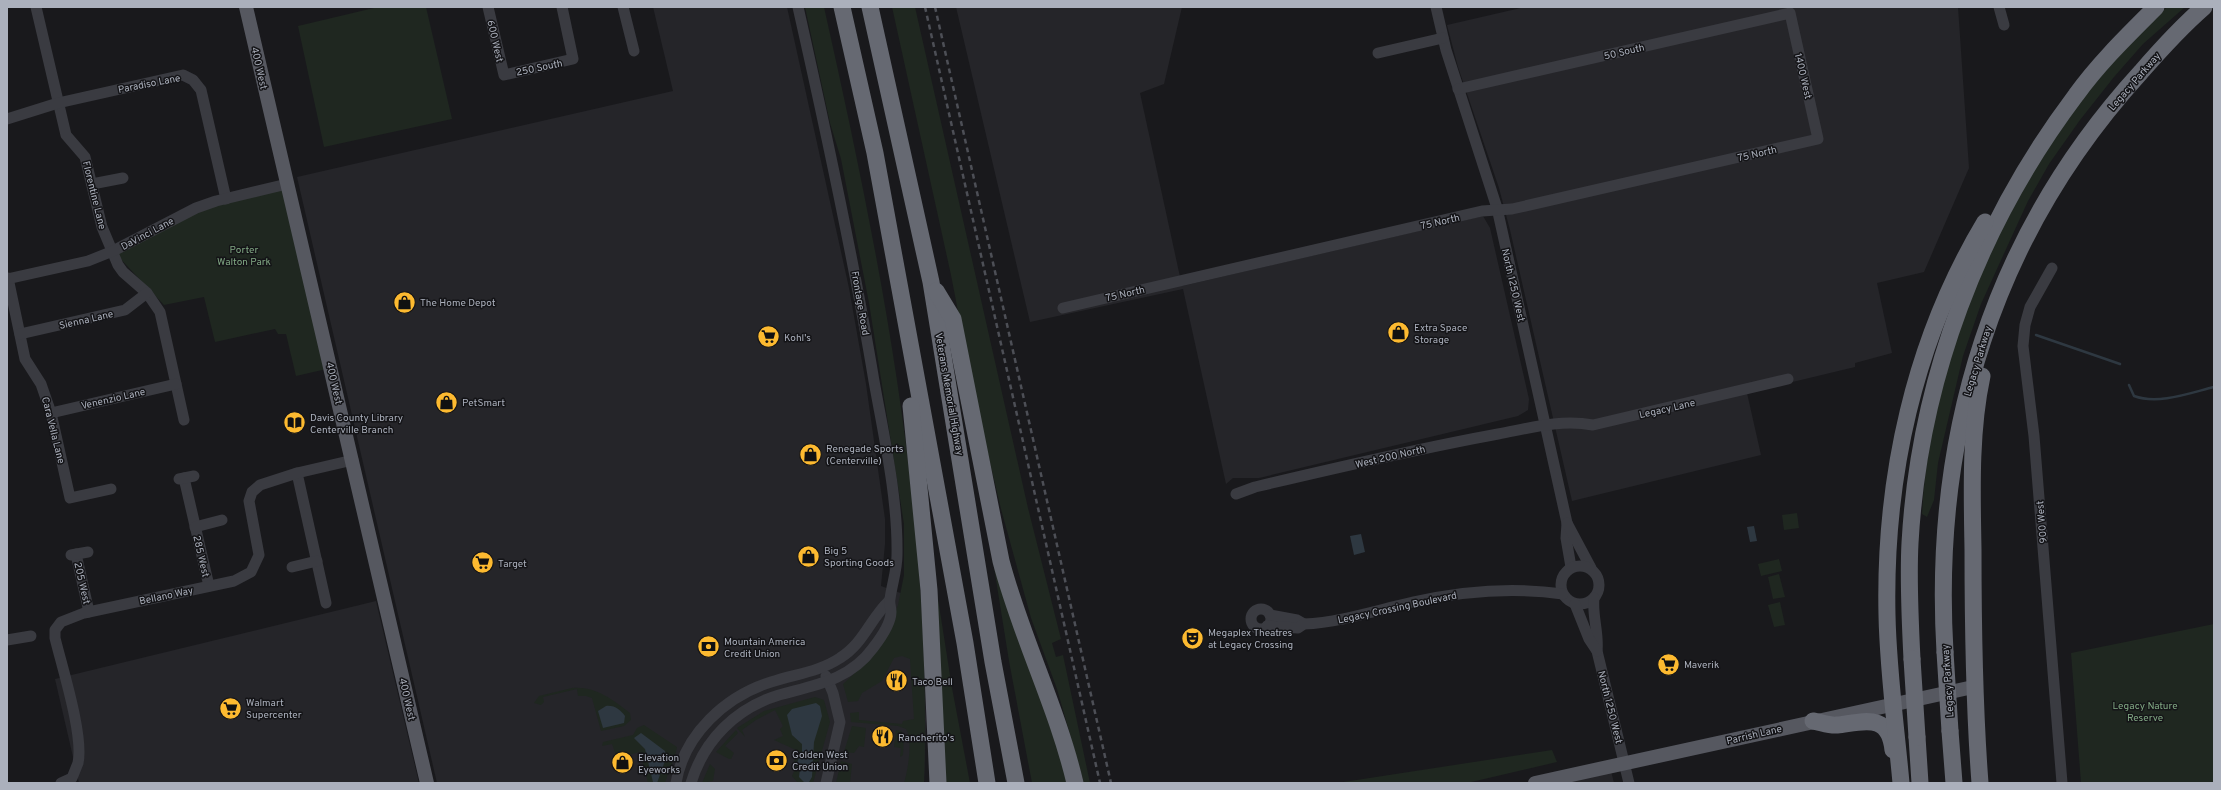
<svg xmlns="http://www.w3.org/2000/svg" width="2221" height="790" viewBox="0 0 2221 790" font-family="Overpass,sans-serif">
  <rect width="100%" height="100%" fill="#19191c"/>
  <g fill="#252529">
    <path d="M653,7H787L849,288L866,384L885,519V544L881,586L920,600L926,719L924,783H437L297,177L673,91Z"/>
    <path d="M956,7H1182L1164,84L1140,93L1182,286L1483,216L1490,228L1529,399L1528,410L1518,416L1259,478H1233L1226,484L1183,289L1030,322Z"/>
    <path d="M1525,7H1958L1969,168L1924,272L1877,283L1892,353L1855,363V367L1747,393L1761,455L1572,501L1510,230L1499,188L1458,67L1447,25Z"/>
    <path d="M376,601L419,783H79L55,679Z"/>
    <path d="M1611,771L1614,783H1558Z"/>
  </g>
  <g fill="#1f2720">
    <path d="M378,7H426L452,119L324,147L298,26Z"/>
    <path d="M805,7H824C881,261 933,521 924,783H904C908,771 913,739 906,729L898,726L851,722L850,713L859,712V720L902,724L903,721L914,719L910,659L902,656L894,658L882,681L862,693L858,701L848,702L843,684L871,658L890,627L898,605L904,575V524L869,303L841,159L830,123Z"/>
    <path d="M892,7H915L1028,508L1061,639L1052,643L1056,657L1063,655L1090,783H1084L1057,689L1031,618L1001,509L975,399L951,275Z"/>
    <path d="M2167,7H2185L2143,44L2114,77L2080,120L2049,164L2028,201L1981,304L1963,356L1938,463L1934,500L1927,517L1922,514C1929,386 1978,258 2046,149C2079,97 2123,50 2167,7Z"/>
    <path d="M287,184L331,368L296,376L286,334H278L275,329L215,342L204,297L164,305L113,251L186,213Z"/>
    <path d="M985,511L1069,783H1032L1009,661Z"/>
    <path d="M1797,513L1799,528L1784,530L1782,515Z"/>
    <path d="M931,554L952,688L970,783H942Z"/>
    <path d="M1779,559L1782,571L1761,576L1758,564Z"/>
    <path d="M1779,574L1785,597L1773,599L1768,577Z"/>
    <path d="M1780,602L1785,625L1774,627L1768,605Z"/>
    <path d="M2214,624V783H2081L2071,653Z"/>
    <path d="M572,688C595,686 612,699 630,713L631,720L624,726L601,731L592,698L586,696H578L577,689L543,697L544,702L541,705L534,703L539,696Z"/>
    <path d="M815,697L824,700L830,722L813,783H798L792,776L795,769L791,767L798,753L795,752L796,750L774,740L783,736L780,729L783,726L775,710L756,720L742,730L745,737L737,728L764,711Z"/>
    <path d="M644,725L677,747C675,759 669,770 665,783H648L640,752L617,758L612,744L602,746L603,742L633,735L637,728Z"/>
    <path d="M852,726L866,728L864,747L859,746L854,753L844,752Z"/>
    <path d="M736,730L738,733L725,746L734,753L731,759H729L716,752Z"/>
    <path d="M896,730L901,731L904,735L903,755L900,757L901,748L894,747Z"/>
    <path d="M1552,750L1557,762L1467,783H1337Z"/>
    <path d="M841,761L852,764L850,783H836Z"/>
    <path d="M710,764L715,769L713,781L702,783Z"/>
  </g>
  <g fill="#2e3841">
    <path d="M1754,526L1757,541L1750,542L1747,527Z"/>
    <path d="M1361,534L1365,552L1354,555L1350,536Z"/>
    <path d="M816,703L820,706L822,716L814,742L812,777L809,782L805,783L799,777L800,769L796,765L802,751V744L792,735L787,715L792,709Z"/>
    <path d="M606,706C615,705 620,710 625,716L624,723L603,728L598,711Z"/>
    <path d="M641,733L665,751L666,758L657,783L653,782L645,749L634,738Z"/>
  </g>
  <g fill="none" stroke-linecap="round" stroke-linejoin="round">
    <g stroke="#2e3841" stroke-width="2.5">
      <path d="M2036,335L2120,364"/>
      <path d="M2129,385L2134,396C2158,405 2190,393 2214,387"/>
    </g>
    <g stroke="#3a3b41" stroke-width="11">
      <path d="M36,7L66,135L85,157L102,227L118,265L123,272L147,293L160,312L184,420"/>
      <path d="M488,7L504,75L573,59L562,7"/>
      <path d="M623,7L634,51"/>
      <path d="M1436,7L1446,50L1497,208L1567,523L1566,538L1571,567"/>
      <path d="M1999,7L2004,25"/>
      <path d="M1378,53L1443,38"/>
      <path d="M7,119L58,103L183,75L193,80L201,90L226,199"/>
      <path d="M92,184L123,178"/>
      <path d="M2052,268L2030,307L2025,325L2023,346L2034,436L2062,783"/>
      <path d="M8,278L25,359L41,384L51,413L70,498L111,489"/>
      <path d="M7,279L88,261L113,251L196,208L216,201L287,184"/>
      <path d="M1063,308L1482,211L1512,209L1818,139L1790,13L1458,89"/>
      <path d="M20,334L125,310L147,293"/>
      <path d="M51,413L176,384"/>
      <path d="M297,473L326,603"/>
      <path d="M184,478L209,586"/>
      <path d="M179,479L194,476"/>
      <path d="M1236,494L1255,487C1335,468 1416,449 1498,434C1530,428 1560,419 1593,425L1788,379"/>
      <path d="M1567,523L1591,568"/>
      <path d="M195,527L222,520"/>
      <path d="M76,554L89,612"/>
      <path d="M71,555L88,552"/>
      <circle cx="1580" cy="585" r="19"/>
      <path d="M292,567L317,561"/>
      <path d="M1594,598C1592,616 1599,633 1597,651L1629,783"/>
      <path d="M1575,604L1589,639L1597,651"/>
      <circle cx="1261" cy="619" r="10"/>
      <path d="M1270,615L1297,620L1304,624"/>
      <path d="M1267,626L1298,628L1304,624C1342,622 1377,610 1414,602C1463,591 1513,587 1563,594"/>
      <path d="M7,640L31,636"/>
      <path d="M826,676L833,693L840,722L826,783"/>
      <path d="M61,783L72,778C74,773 76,768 78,763C84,736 62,667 55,638V630L61,622L84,613L234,581L251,572L259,555L249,501L252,492L260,485L297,473L353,460"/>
      <path d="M676,783C684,734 726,696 771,682C795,674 819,672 840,658C864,643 870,619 889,601"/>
      <path d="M691,783C704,740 736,708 779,695C815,685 850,680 873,648C880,639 891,623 891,612C891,607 889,603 890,599C892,584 897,570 897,555C898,498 884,437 874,381C853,255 826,131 798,7"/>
    </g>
    <g stroke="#565860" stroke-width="14">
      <path d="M246,7L427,783"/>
      <path d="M1535,783L1973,687"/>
    </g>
    <g stroke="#666972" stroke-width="17">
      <path d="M842,7L875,153L965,643L987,783"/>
      <path d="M870,7L931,282L993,662L1016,783"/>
      <path d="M936,291L953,319L1001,561C1021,637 1057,707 1075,783"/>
      <path d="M911,406L929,590L938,783"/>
      <path d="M1945,652C1932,434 1993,234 2141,72C2161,49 2181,27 2204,7"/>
      <path d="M1912,659C1910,620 1908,581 1910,543C1919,381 1978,225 2076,95C2099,63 2128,35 2156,7"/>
      <path d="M1813,721C1820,722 1830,726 1837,725C1863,722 1889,712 1893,750"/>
      <path d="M1950,731L1954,783"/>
      <path d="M1917,737L1920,783"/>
      <path d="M1901,783C1896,727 1888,671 1887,615C1884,478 1914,340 1985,222"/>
      <path d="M1980,783C1974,705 1973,627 1973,549C1972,492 1970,432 1982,376"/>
    </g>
    <g stroke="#4d4f56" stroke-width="2.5" stroke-dasharray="5 4" stroke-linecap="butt">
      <path d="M925,7L1100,783"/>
      <path d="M935,7L1111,783"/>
    </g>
    <g stroke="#666972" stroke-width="17">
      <path d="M1945,652L1950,731"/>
      <path d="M1912,659L1917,737"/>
    </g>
  </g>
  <defs>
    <symbol id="shop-disc" viewBox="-11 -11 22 22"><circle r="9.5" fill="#fdba30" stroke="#141417"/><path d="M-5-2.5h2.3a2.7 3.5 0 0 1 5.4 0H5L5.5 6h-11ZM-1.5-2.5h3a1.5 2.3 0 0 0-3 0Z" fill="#111"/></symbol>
    <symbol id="supermarket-disc" viewBox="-11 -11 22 22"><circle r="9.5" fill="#fdba30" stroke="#141417"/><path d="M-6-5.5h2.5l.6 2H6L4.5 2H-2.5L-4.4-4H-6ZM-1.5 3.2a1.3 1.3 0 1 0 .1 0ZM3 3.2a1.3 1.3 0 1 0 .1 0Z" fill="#111"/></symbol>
    <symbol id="library-disc" viewBox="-11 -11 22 22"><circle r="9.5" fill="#fdba30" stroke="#141417"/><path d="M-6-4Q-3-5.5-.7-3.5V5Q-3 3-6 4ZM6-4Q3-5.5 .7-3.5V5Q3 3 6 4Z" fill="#111"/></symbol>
    <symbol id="theatre-disc" viewBox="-11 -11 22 22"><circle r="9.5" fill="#fdba30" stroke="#141417"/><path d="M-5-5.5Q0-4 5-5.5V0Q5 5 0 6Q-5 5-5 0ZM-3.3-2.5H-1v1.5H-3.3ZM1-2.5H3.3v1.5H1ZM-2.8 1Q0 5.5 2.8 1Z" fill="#111"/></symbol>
    <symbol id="bank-disc" viewBox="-11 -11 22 22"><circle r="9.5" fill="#fdba30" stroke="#141417"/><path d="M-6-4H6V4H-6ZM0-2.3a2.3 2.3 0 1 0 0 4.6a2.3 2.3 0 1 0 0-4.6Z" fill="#111"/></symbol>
    <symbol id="restaurant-disc" viewBox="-11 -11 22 22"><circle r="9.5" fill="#fdba30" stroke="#141417"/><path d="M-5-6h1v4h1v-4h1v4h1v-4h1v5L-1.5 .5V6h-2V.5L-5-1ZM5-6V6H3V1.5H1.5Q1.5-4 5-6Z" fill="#111"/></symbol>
  </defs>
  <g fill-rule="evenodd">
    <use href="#shop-disc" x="392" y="290" width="25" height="25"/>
    <use href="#shop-disc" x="1386" y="320" width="25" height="25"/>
    <use href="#supermarket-disc" x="756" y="324" width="25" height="25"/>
    <use href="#shop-disc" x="434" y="390" width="25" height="25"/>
    <use href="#library-disc" x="282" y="410" width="25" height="25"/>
    <use href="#shop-disc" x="798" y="442" width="25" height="25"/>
    <use href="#shop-disc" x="796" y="544" width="25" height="25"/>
    <use href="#supermarket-disc" x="470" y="550" width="25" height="25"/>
    <use href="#theatre-disc" x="1180" y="626" width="25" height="25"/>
    <use href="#bank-disc" x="696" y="634" width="25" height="25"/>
    <use href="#supermarket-disc" x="1656" y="652" width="25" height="25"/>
    <use href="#restaurant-disc" x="884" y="668" width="25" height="25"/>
    <use href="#supermarket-disc" x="218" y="696" width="25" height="25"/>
    <use href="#restaurant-disc" x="870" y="724" width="25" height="25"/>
    <use href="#bank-disc" x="764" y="748" width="25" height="25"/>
    <use href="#shop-disc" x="610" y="750" width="25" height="25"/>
  </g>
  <g text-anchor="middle" stroke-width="3" stroke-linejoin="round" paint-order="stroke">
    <g font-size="10" fill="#abb0bc" stroke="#141417">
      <text transform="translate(496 41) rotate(77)" y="4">600 West</text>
      <text transform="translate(1624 51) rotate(-13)" y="4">50 South</text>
      <text transform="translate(539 67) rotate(-12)" y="4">250 South</text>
      <text transform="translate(260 68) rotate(77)" y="4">400 West</text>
      <text transform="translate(1804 76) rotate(77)" y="4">1400 West</text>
      <text transform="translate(2134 81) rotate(-49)" y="4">Legacy Parkway</text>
      <text transform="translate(149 83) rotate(-11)" y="4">Paradiso Lane</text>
      <text transform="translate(1757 153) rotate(-13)" y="4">75 North</text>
      <text transform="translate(95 195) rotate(76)" y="4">Florentine Lane</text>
      <text transform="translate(1440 221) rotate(-13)" y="4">75 North</text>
      <text transform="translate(147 233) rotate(-28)" y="4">DaVinci Lane</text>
      <text transform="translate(1514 285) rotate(77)" y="4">North 1250 West</text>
      <text transform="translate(1125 293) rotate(-13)" y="4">75 North</text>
      <text transform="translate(861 303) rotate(80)" y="4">Frontage Road</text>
      <text transform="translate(86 319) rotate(-13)" y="4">Sienna Lane</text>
      <text transform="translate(1977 361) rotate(-73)" y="4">Legacy Parkway</text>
      <text transform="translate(335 383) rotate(77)" y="4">400 West</text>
      <text transform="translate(950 394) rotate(80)" y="4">Veterans Memorial Highway</text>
      <text transform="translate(113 398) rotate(-13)" y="4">Venenzio Lane</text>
      <text transform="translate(1667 408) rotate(-13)" y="4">Legacy Lane</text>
      <text transform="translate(54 430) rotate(76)" y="4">Cara Vella Lane</text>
      <text transform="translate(1390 456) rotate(-13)" y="4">West 200 North</text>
      <text transform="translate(2041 522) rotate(-95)" y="4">900 West</text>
      <text transform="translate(202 556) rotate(77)" y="4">285 West</text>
      <text transform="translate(83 583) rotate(77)" y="4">205 West</text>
      <text transform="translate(166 595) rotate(-12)" y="4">Bellano Way</text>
      <text transform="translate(1397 607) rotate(-12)" y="4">Legacy Crossing Boulevard</text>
      <text transform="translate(1947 681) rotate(-94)" y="4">Legacy Parkway</text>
      <text transform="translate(408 699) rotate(77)" y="4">400 West</text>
      <text transform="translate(1611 707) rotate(76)" y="4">North 1250 West</text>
      <text transform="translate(1754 734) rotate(-13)" y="4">Parrish Lane</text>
    </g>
    <g font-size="10" fill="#81a884" stroke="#141417">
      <text x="244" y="253">Porter<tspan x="244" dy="12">Walton Park</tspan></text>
      <text x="2145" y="709">Legacy Nature<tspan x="2145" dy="12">Reserve</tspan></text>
    </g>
    <g font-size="10" fill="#abb0bc" stroke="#141417" text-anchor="start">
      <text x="420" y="306">The Home Depot</text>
      <text x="1414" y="331">Extra Space<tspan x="1414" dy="12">Storage</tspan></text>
      <text x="784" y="341">Kohl's</text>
      <text x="462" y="406">PetSmart</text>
      <text x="310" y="421">Davis County Library<tspan x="310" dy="12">Centerville Branch</tspan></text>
      <text x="826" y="452">Renegade Sports<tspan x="826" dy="12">(Centerville)</tspan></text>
      <text x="824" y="554">Big 5<tspan x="824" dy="12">Sporting Goods</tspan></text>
      <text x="498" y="567">Target</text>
      <text x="1208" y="636">Megaplex Theatres<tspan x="1208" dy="12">at Legacy Crossing</tspan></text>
      <text x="724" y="645">Mountain America<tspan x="724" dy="12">Credit Union</tspan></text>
      <text x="1684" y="668">Maverik</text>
      <text x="912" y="685">Taco Bell</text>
      <text x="246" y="706">Walmart<tspan x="246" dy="12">Supercenter</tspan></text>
      <text x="898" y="741">Rancherito's</text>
      <text x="792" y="758">Golden West<tspan x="792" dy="12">Credit Union</tspan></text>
      <text x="638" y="761">Elevation<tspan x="638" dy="12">Eyeworks</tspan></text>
    </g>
  </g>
  <rect width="2221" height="790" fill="none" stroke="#abb0bc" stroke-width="16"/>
</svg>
